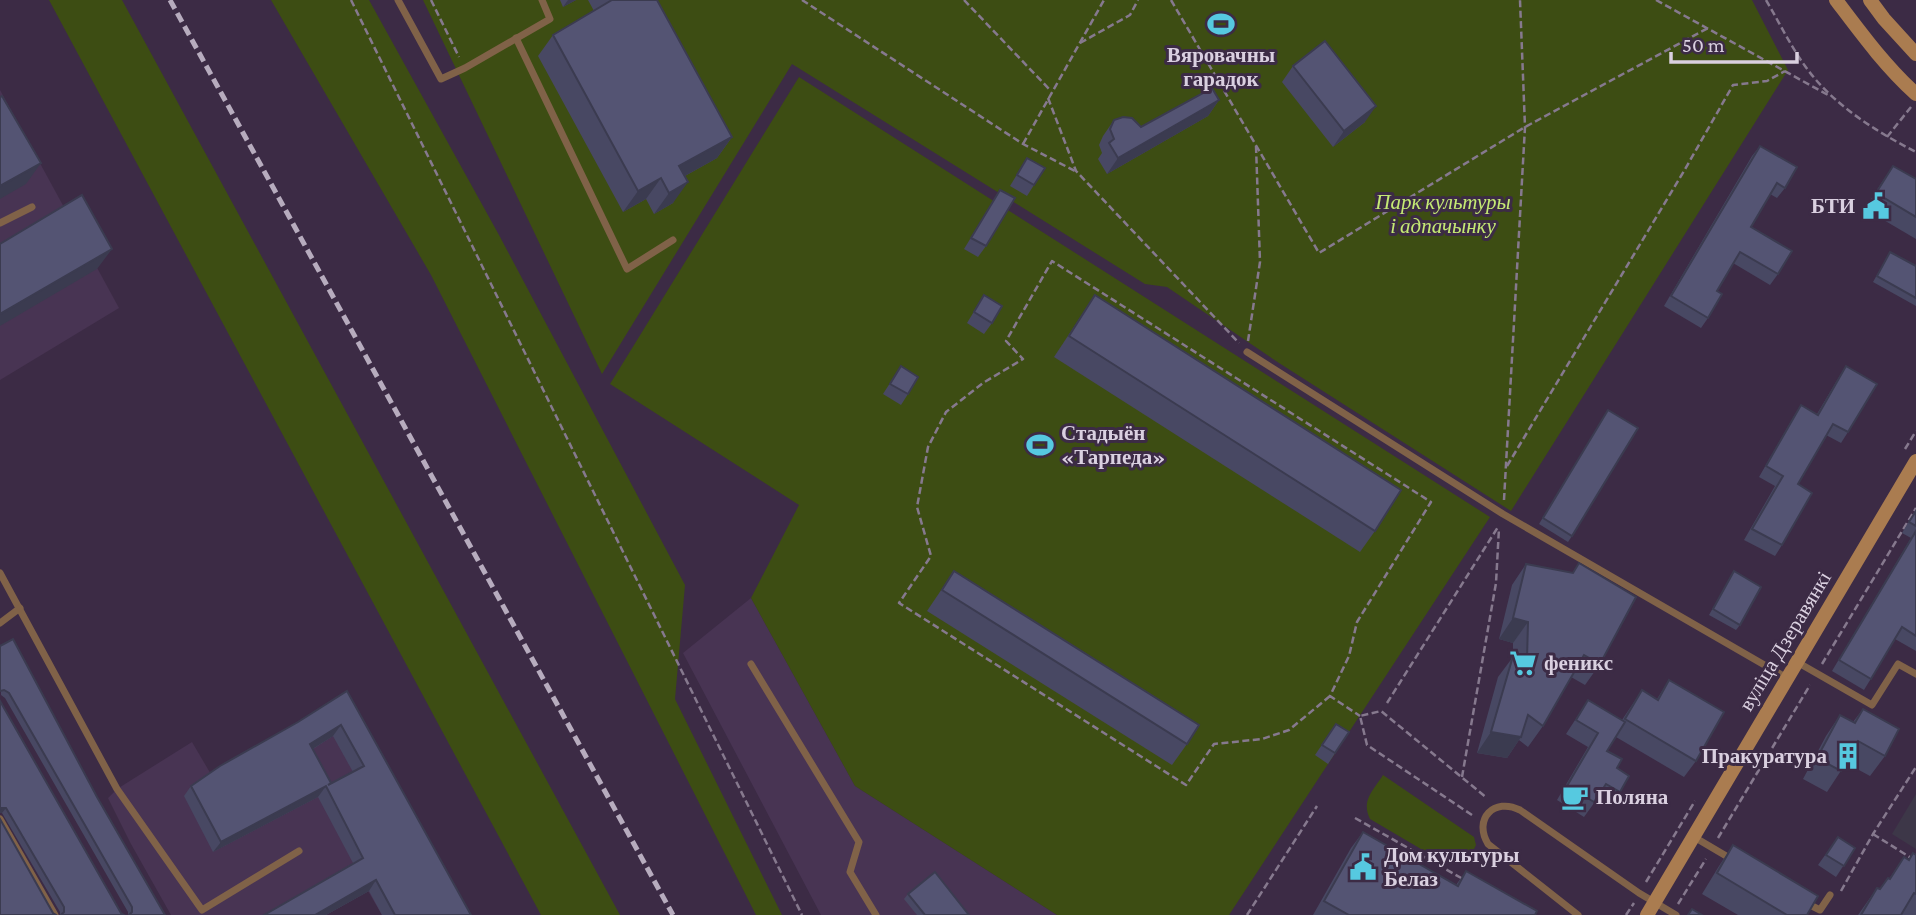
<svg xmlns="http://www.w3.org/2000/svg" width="1916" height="915" viewBox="0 0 1916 915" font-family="'Crimson Pro',serif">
  <rect width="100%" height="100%" fill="#3c2b45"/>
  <g fill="#483453">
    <path d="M0,90L119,308L0,380Z"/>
    <path d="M751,598L855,786L1057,915H821L683,653Z"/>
    <path d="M339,702L457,915H382L368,891L326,915H171L131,844L108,798L117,789L192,742L212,776Z"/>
  </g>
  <path fill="#3d3748" d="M1916,794V849L1892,834Z"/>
  <g fill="#3d4d13">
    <path d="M49,0H122L620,915H541Z"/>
    <path d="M271,0H369L499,235L685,585L675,699L782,915H756L431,275Z"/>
    <path d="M423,0H1752L1788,70L1511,511L1279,363L1167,287L1145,284L792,64L602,374Z"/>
    <path d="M799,77L1490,517L1229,915H1057L855,786L751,598L799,505L610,384Z"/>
    <path d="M1383,775L1474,837L1476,845L1473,851L1468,856L1450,859H1438L1370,819C1361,800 1373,791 1383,775Z"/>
  </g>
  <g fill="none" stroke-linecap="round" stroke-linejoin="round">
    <g stroke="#86798e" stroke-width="2.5" stroke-dasharray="7 3.5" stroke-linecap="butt">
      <path d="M351,0L802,915"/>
      <path d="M431,0L459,57"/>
      <path d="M802,0L1023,144L1075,171"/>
      <path d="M964,0L1051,91"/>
      <path d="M1171,0L1319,253L1525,127L1708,28"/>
      <path d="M1656,0L1828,95"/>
      <path d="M1766,0C1779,22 1790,45 1805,66C1832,104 1875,131 1916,152"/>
      <path d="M1080,43L1130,15L1138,0"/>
      <path d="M1048,98L1076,171L1239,343"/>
      <path d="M1887,137L1911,107"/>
      <path d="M1023,144L1104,0"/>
      <path d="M1248,341L1260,262L1256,146"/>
      <path d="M1905,449L1916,431"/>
      <path d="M1507,466L1684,171L1733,85L1767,81L1785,71"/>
      <path d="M1504,500L1525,127L1520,0"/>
      <path d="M1822,664L1916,508"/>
      <path d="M1330,696L1289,730L1262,739L1214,744L1186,785L899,603L931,556L917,507L928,447L946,412L983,383L1023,359L1006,341L1052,261L1431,502L1357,622L1349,656L1330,696L1360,716"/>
      <path d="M1387,703L1498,527"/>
      <path d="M1462,777L1496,583L1499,528"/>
      <path d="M1472,815L1367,745L1360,716L1381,711L1487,798"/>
      <path d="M1355,818L1463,879"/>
      <path d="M1873,834L1916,861"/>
      <path d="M1718,838L1810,685"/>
      <path d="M1646,882L1695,801"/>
      <path d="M1841,891L1873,834L1916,767"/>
      <path d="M1678,904L1706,859"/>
      <path d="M1247,915L1317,806"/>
      <path d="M1626,915L1634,903"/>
    </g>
    <g stroke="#806248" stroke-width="7">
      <path d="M398,0L441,79L465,68L550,19L542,0"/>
      <path d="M516,38L627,269L673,240"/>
      <path d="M0,223L32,207"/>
      <path d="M1247,352L1503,514L1787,678"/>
      <path d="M0,573L117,789L202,910L299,851"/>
      <path d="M0,623L20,608"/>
      <path d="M1797,662L1872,705L1898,664L1916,674"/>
      <path d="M751,664L859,842L850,872L876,915"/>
      <path d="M0,819L55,915"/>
      <path d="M1694,837L1733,860"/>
      <path d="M1806,903L1820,910L1830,895"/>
      <path d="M1578,915L1488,844C1473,819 1494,797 1520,810L1639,893L1676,915"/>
    </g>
    <g stroke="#aa7c50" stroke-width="14">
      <path d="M1836,0C1861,33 1885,66 1916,94"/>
      <path d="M1870,0L1884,19L1916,54"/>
      <path d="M1647,915L1916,461"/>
    </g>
    <path stroke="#b7acbe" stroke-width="5" stroke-dasharray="10 5" stroke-linecap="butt" d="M170,0L673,915"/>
  </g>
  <g fill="#484863" fill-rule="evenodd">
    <path d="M560,0H576L563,7Z"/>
    <path d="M588,0H657L732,137L717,158L685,176L673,203L654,214L646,199L623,212L538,56L553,35L594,11Z"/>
    <path d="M1293,66L1365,122L1333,147L1282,82Z"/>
    <path d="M1219,100L1208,116L1107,174L1098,159L1102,153L1099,145L1103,136L1114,120L1141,127Z"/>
    <path d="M1760,146L1785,188L1777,198L1770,194L1751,227L1778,274L1770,285L1733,263L1717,291L1708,318L1701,328L1664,306L1752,156Z"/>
    <path d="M1027,158L1034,185L1027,196L1010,186Z"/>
    <path d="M1893,166L1916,179V239L1865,209L1882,182Z"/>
    <path d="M1000,190L986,246L978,257L964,249Z"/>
    <path d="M1890,252L1916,266V306L1873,282Z"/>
    <path d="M984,295L992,323L984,334L967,323Z"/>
    <path d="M1095,295L1375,531L1360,552L1054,357Z"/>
    <path d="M901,366L908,394L901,405L883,394Z"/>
    <path d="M1846,366L1848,432L1841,443L1826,435L1798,484L1782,545L1775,556L1744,540L1775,486L1759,477L1794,416L1801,405L1817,414L1839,377Z"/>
    <path d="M1605,416L1572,536L1568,542L1539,524Z"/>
    <path d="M1916,509V651L1895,639L1864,690L1832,671L1911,538L1902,533Z"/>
    <path d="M1526,564L1600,664L1585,685L1571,677L1543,726L1528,747L1519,740L1507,758L1477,753L1498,677L1513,657V643L1499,639L1512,585Z"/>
    <path d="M954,571L1187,744L1172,765L927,611Z"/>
    <path d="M1734,571L1740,625L1736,630L1709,615Z"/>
    <path d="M0,646L97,797L165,915H128V912L5,698L1,695Z"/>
    <path d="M1669,680L1696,761L1684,777L1616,737L1607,751L1617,768L1620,792L1610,806L1597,799L1584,817L1557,800L1588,747L1566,734L1588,700L1622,720L1642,690L1657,699Z"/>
    <path d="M347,691L471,915H382L369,891L326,915H264L353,863L318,797L213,852L184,796L191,786L298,722ZM333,736L353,772L331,783L313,749Z"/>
    <path d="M0,701L121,913L60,915V912L2,813Z"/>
    <path d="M1863,709L1885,756L1870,776L1846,763L1827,792L1803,779L1826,736L1840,715L1853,722Z"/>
    <path d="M1336,724L1349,732L1328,764L1315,755Z"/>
    <path d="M1363,832L1456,885L1466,871L1535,915H1313L1351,848Z"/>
    <path d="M1838,837L1855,848L1836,877L1818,865Z"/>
    <path d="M1733,845L1807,915H1738L1702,894L1719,866Z"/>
    <path d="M1913,853L1916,855V915H1858L1877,888L1880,889L1888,878L1889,879L1904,857L1908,860Z"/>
    <path d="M908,894L969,915H917L904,899Z"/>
  </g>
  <g fill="#3b3b50">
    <path d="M568,0H576L563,7Z"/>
    <path d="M1219,100L1208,116L1107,174L1118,158Z"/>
    <path d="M1376,106L1365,122L1333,147L1344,131Z"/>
    <path d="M732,137L717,158L665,187L679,166Z"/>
    <path d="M41,163L26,184L0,199V186Z"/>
    <path d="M661,178L646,199L623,212L638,191Z"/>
    <path d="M688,182L673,203L654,214L669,193Z"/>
    <path d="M112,249L97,269L0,326V314Z"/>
    <path d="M1513,618L1528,622L1513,643L1499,639Z"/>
    <path d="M341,725L333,736L303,755L310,744Z"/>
    <path d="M1491,732L1521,737L1507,758L1477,753Z"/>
    <path d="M326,786L318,797L213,852L221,842Z"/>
    <path d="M1,808H6L2,813H0V809Z"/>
    <path d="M376,880L369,891L326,915H315Z"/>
  </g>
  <g fill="#545473" stroke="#3b3b50" stroke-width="2" fill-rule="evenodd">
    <path d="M612,0H657L732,137L679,166L688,182L669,193L661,178L638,191L553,35Z"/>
    <path d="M1325,41L1376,106L1344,131L1293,66Z"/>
    <path d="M1212,88L1219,100L1118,158L1109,143L1114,139L1110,129L1114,120L1123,117L1132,118L1141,127Z"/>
    <path d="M2,96L41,163L0,186V97Z"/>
    <path d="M1760,146L1797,167L1785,188L1777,183L1751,227L1792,251L1778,274L1740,252L1717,291L1722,294L1708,318L1671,296Z"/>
    <path d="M1027,158L1045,168L1034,185L1017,175Z"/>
    <path d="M1893,166L1916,179V217L1876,193Z"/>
    <path d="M1000,190L1015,198L986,246L971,238Z"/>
    <path d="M82,195L112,249L0,314V244Z"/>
    <path d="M1890,252L1916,266V298L1877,276Z"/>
    <path d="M984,295L1002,306L992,323L974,312Z"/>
    <path d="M1095,295L1401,490L1375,531L1069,336Z"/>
    <path d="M901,366L918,377L908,394L890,384Z"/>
    <path d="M1846,366L1877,384L1848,432L1833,424L1798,484L1812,493L1782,545L1752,529L1783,476L1766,466L1801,405L1818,415Z"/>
    <path d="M1608,410L1638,428L1572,536L1543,518Z"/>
    <path d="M1916,511V526L1909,522Z"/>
    <path d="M1916,531V636L1902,627L1871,679L1839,660Z"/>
    <path d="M1579,563L1636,597L1600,664L1584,655L1543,726L1528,715L1521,737L1491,732L1513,656L1527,659L1528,622L1513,618L1526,564L1573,573Z"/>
    <path d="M954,571L1199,725L1187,744L942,590Z"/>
    <path d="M1734,571L1761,587L1740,625L1713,609Z"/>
    <path d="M13,639L97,797L165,915H129L132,912V907L9,693L4,690L0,691V646Z"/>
    <path d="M1669,680L1724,712L1696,761L1625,719L1642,690L1658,700Z"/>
    <path d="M347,691L471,915H395L376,880L315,915H264L363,858L326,786L221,842L191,786L220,766L298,722ZM341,725L364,766L328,785L331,783L310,744Z"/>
    <path d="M1588,700L1625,722L1607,751L1622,759L1617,768L1629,776L1620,792L1606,784L1594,802L1567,786L1598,733L1576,720Z"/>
    <path d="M0,701L121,913L124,915H61L64,912V907L6,808H1L0,809Z"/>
    <path d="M1863,709L1899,729L1885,756L1858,741L1841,771L1817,758L1840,715L1855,723Z"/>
    <path d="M1336,724L1349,732L1335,753L1322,745Z"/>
    <path d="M0,819L53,913L56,915H0Z"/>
    <path d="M1363,832L1458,886L1466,871L1537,911L1535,915H1349L1324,901Z"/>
    <path d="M1838,837L1855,848L1844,866L1826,855Z"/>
    <path d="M1733,845L1818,896L1807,915H1787L1717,873Z"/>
    <path d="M1913,853L1916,855V894L1914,893L1901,915H1861L1877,888L1880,889L1888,878L1890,879L1904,857L1909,860Z"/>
    <path d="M935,872L969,915H925L908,894Z"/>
    <path d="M1692,909L1702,915H1688Z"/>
  </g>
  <defs>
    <symbol id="stadium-bare" viewBox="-9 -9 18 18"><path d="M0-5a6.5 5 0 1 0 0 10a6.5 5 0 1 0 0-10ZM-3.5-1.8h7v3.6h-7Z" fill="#56c9e0" stroke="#3c2b45" stroke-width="2.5" paint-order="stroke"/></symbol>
    <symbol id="civic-bare" viewBox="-9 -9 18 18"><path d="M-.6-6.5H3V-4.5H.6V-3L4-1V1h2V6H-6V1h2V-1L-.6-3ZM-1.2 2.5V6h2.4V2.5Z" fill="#56c9e0" stroke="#3c2b45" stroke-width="2.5" paint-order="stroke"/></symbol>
    <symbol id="supermarket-bare" viewBox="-9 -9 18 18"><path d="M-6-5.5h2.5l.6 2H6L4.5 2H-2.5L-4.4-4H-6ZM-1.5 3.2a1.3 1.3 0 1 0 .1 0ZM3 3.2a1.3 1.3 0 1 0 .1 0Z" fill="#56c9e0" stroke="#3c2b45" stroke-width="2.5" paint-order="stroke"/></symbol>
    <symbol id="building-bare" viewBox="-9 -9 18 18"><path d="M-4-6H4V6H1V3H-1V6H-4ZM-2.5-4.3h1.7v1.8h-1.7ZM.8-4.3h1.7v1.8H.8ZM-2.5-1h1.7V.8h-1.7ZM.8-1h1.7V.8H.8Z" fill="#56c9e0" stroke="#3c2b45" stroke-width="2.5" paint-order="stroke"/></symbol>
    <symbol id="cafe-bare" viewBox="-9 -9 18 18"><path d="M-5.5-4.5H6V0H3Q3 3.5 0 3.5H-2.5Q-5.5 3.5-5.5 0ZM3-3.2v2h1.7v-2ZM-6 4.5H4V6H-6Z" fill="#56c9e0" stroke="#3c2b45" stroke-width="2.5" paint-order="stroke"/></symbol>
  </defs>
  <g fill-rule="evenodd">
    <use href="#stadium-bare" x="1202" y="5" width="38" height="38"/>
    <use href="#civic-bare" x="1857" y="187" width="38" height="38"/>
    <use href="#stadium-bare" x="1021" y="426" width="38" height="38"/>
    <use href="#supermarket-bare" x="1504" y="644" width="38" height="38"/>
    <use href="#building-bare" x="1829" y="737" width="38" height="38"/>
    <use href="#cafe-bare" x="1556" y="778" width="38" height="38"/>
    <use href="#civic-bare" x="1344" y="848" width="38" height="38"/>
  </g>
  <g text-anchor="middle" stroke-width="6" stroke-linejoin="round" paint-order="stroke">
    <g font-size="21" font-weight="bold" fill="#dad0e0" stroke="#3c2b45" text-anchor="start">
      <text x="1221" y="62" text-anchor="middle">Вяровачны<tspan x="1221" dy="24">гарадок</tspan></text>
      <text x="1855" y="213" text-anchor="end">БТИ</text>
      <text x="1061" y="440">Стадыён<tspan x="1061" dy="24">«Тарпеда»</tspan></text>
      <text x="1544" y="670">феникс</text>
      <text x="1827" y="763" text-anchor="end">Пракуратура</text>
      <text x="1596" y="804">Поляна</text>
      <text x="1384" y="862">Дом культуры<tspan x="1384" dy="24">Белаз</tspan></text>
    </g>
    <g font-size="21" font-style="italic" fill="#c5ea74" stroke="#3c2b45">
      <text x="1443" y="209">Парк культуры<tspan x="1443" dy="24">і адпачынку</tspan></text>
    </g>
    <g font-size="21" fill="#dad0e0" stroke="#3c2b45">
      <text transform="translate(1785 641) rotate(-59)" y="7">вуліца Дзеравянкі</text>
    </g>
  </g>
  <path d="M1671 52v10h126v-10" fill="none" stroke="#dad0e0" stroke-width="3.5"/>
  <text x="1682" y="52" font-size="21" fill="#dad0e0" stroke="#3c2b45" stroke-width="5" paint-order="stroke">50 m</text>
</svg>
